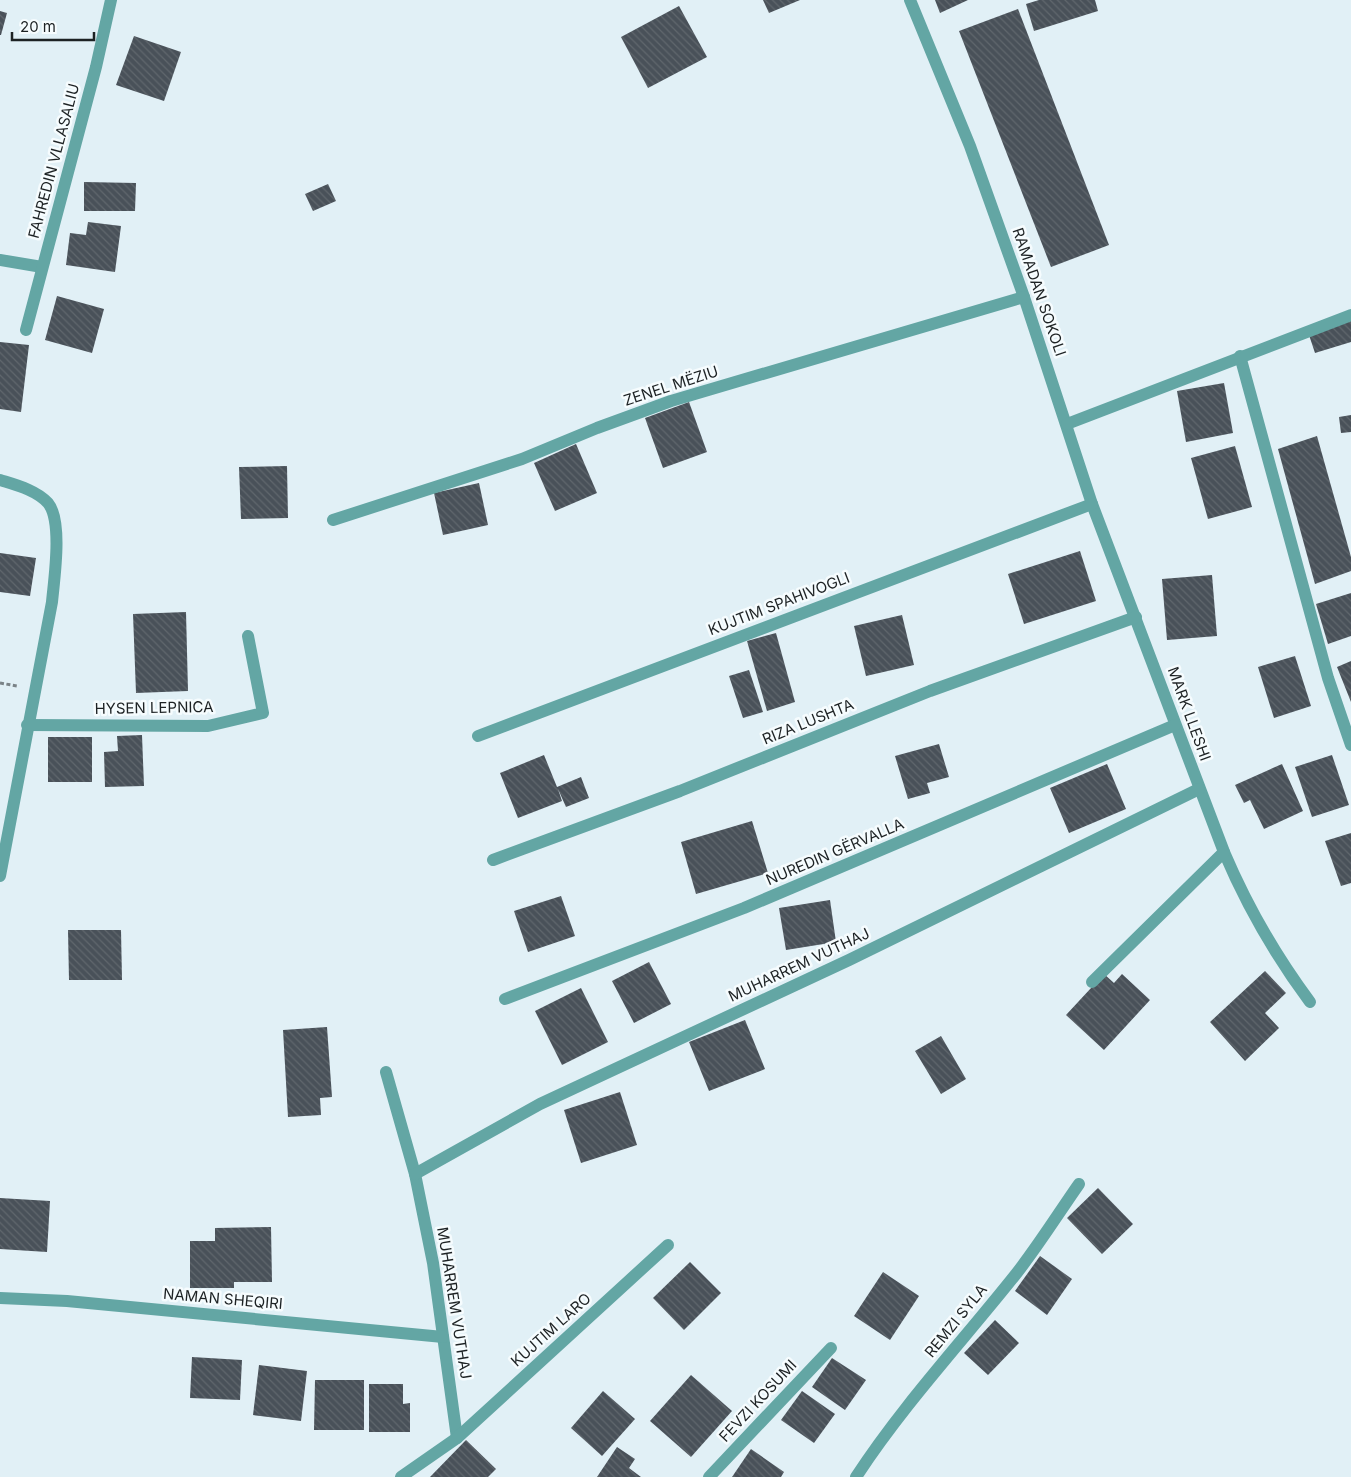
<svg xmlns="http://www.w3.org/2000/svg" width="1351" height="1477" viewBox="0 0 1351 1477" font-family="Inter,sans-serif">
  <defs>
    <pattern id="building-back-hatch" width="6" height="6" patternUnits="userSpaceOnUse" patternTransform="scale(1.25)"><rect width="6" height="6" fill="#495159"/><path d="M-1 5l2 2M0 0l6 6M5-1l2 2" fill="none" stroke="#60676d"/></pattern>
  </defs>
  <rect width="100%" height="100%" fill="#e1f0f6"/>
  <g fill="url(#building-back-hatch)">
    <path d="M763,0H800L769,13Z"/>
    <path d="M935,0H968L940,13Z"/>
    <path d="M1039,0H1095L1098,11L1034,31L1026,4Z"/>
    <path d="M679,6L707,57L648,88L621,37Z"/>
    <path d="M1018,9L1109,245L1051,267L959,31Z"/>
    <path d="M0,11L7,13L1,35H0Z"/>
    <path d="M134,36L181,52L164,101L116,85Z"/>
    <path d="M84,182L136,183L135,211H84Z"/>
    <path d="M328,184L336,201L313,211L305,194Z"/>
    <path d="M88,222L121,226L115,272L66,265L70,233L86,235Z"/>
    <path d="M57,296L104,309L92,353L45,340Z"/>
    <path d="M1351,320V342L1315,353L1308,332Z"/>
    <path d="M0,342L29,345L21,412L0,409Z"/>
    <path d="M1224,383L1233,433L1186,442L1177,391Z"/>
    <path d="M689,402L707,452L663,468L645,418Z"/>
    <path d="M1351,415V432L1341,433L1339,417Z"/>
    <path d="M1317,436L1351,557V571L1315,584L1278,449Z"/>
    <path d="M576,444L597,493L555,511L534,463Z"/>
    <path d="M1235,446L1252,507L1208,519L1191,458Z"/>
    <path d="M287,466L288,518L241,519L239,467Z"/>
    <path d="M479,483L488,525L443,535L434,493Z"/>
    <path d="M1080,551L1096,601L1024,624L1008,574Z"/>
    <path d="M0,553L36,558L30,596L0,592Z"/>
    <path d="M1212,575L1217,636L1167,640L1162,579Z"/>
    <path d="M1351,593V636L1328,644L1316,604Z"/>
    <path d="M186,612L188,691L136,693L133,614Z"/>
    <path d="M902,615L914,665L866,676L854,626Z"/>
    <path d="M776,633L795,702L767,711L747,641Z"/>
    <path d="M1295,656L1311,706L1274,718L1258,667Z"/>
    <path d="M1351,661V702L1337,667Z"/>
    <path d="M749,670L763,712L743,718L729,676Z"/>
    <path d="M142,735L144,786L105,787L104,752L118,751L117,736Z"/>
    <rect x="48" y="737" width="44" height="45"/>
    <path d="M939,744L949,777L927,783L930,793L908,799L895,756Z"/>
    <path d="M544,755L557,787L581,777L589,798L566,807L558,789L562,801L518,818L500,773Z"/>
    <path d="M1332,755L1349,805L1312,817L1295,767Z"/>
    <path d="M1107,764L1126,809L1069,833L1050,788Z"/>
    <path d="M1282,764L1303,811L1264,829L1250,800L1244,803L1235,785Z"/>
    <path d="M752,821L768,873L696,894L681,842Z"/>
    <path d="M1351,833V883L1341,886L1325,841Z"/>
    <path d="M561,896L575,936L528,952L514,911Z"/>
    <path d="M830,900L836,942L786,950L779,908Z"/>
    <path d="M68,930H121L122,980H69Z"/>
    <path d="M649,962L671,1004L634,1023L612,981Z"/>
    <path d="M1265,971L1286,993L1265,1013L1279,1028L1245,1061L1210,1022Z"/>
    <path d="M1104,974L1114,983L1122,974L1150,1000L1104,1050L1066,1015Z"/>
    <path d="M581,988L608,1042L562,1065L535,1011Z"/>
    <path d="M745,1020L765,1069L709,1091L689,1042Z"/>
    <path d="M327,1027L332,1097L320,1098L321,1115L288,1117L283,1030Z"/>
    <path d="M941,1036L966,1079L941,1094L915,1051Z"/>
    <path d="M620,1092L637,1145L581,1163L564,1110Z"/>
    <path d="M1098,1188L1133,1224L1102,1254L1067,1218Z"/>
    <path d="M0,1198L50,1201L47,1252L0,1249Z"/>
    <path d="M271,1227L272,1282H234V1288H190V1241H215V1228Z"/>
    <path d="M1040,1256L1072,1279L1047,1315L1015,1291Z"/>
    <path d="M690,1262L721,1293L684,1330L653,1298Z"/>
    <path d="M883,1272L919,1296L890,1340L854,1316Z"/>
    <path d="M995,1320L1019,1343L988,1375L964,1353Z"/>
    <path d="M192,1357L242,1360L240,1400L190,1398Z"/>
    <path d="M832,1358L866,1380L845,1410L812,1387Z"/>
    <path d="M259,1365L307,1371L301,1421L253,1415Z"/>
    <path d="M691,1375L732,1411L691,1457L650,1421Z"/>
    <path d="M315,1380H364V1430H314Z"/>
    <path d="M369,1384H403V1404L410,1403V1432H369Z"/>
    <path d="M603,1391L635,1419L602,1456L571,1428Z"/>
    <path d="M802,1391L835,1414L814,1443L781,1420Z"/>
    <path d="M466,1440L496,1469L488,1477H430Z"/>
    <path d="M617,1447L635,1459L629,1468L641,1477H597Z"/>
    <path d="M751,1449L784,1472L781,1477H732Z"/>
  </g>
  <g fill="none" stroke-linecap="round" stroke-linejoin="round">
    <path stroke="#7a8387" stroke-width="3" stroke-dasharray="4 2.5" stroke-linecap="butt" d="M0,683L17,686"/>
    <g stroke="#63a6a4" stroke-width="12">
      <path d="M910,0L970,146L1024,297L1092,504L1224,852C1247,906 1275,955 1310,1002"/>
      <path d="M0,260L42,267"/>
      <path d="M26,330L96,67L111,0"/>
      <path d="M1240,356L1328,678L1351,745"/>
      <path d="M1067,424L1351,315"/>
      <path d="M0,480C16,485 36,490 48,503C63,521 54,580 52,602L0,876"/>
      <path d="M333,520L522,459L597,428L671,401L1024,297"/>
      <path d="M27,725L208,726L263,713L248,636"/>
      <path d="M478,736L1092,504"/>
      <path d="M493,860L680,791L930,691L1136,617"/>
      <path d="M1092,982L1224,852"/>
      <path d="M505,999L744,908L1175,725"/>
      <path d="M386,1072L415,1174L433,1263L457,1438"/>
      <path d="M415,1174L540,1104L849,960L1199,789"/>
      <path d="M0,1298L67,1301L443,1337"/>
      <path d="M401,1477L457,1438L668,1245"/>
      <path d="M709,1477L831,1348"/>
      <path d="M856,1477C903,1405 962,1342 1016,1274C1038,1246 1058,1214 1079,1184"/>
    </g>
  </g>
  <g text-anchor="middle" stroke-width="5" stroke-linejoin="round" paint-order="stroke">
    <g font-size="15" fill="#1d2224" stroke="#f6fcfe">
      <text transform="translate(54 161) rotate(-75)" y="5">FAHREDIN VLLASALIU</text>
      <text transform="translate(1039 292) rotate(71)" y="5">RAMADAN SOKOLI</text>
      <text transform="translate(671 386) rotate(-18)" y="5">ZENEL MËZIU</text>
      <text transform="translate(779 604) rotate(-21)" y="5">KUJTIM SPAHIVOGLI</text>
      <text transform="translate(154 708) rotate(-1)" y="5">HYSEN LEPNICA</text>
      <text transform="translate(1189 714) rotate(70)" y="5">MARK LLESHI</text>
      <text transform="translate(808 722) rotate(-22)" y="5">RIZA LUSHTA</text>
      <text transform="translate(835 852) rotate(-23)" y="5">NUREDIN GËRVALLA</text>
      <text transform="translate(799 965) rotate(-25)" y="5">MUHARREM VUTHAJ</text>
      <text transform="translate(223 1299) rotate(5)" y="5">NAMAN SHEQIRI</text>
      <text transform="translate(454 1303) rotate(81)" y="5">MUHARREM VUTHAJ</text>
      <text transform="translate(956 1321) rotate(-51)" y="5">REMZI SYLA</text>
      <text transform="translate(551 1330) rotate(-42)" y="5">KUJTIM LARO</text>
      <text transform="translate(758 1401) rotate(-47)" y="5">FEVZI KOSUMI</text>
    </g>
  </g>
  <path d="M12 32v8h82v-8" fill="none" stroke="#1d2224" stroke-width="2.5"/>
  <text x="20" y="32" font-size="15" fill="#1d2224" stroke="#f6fcfe" stroke-width="4" paint-order="stroke">20 m</text>
</svg>
